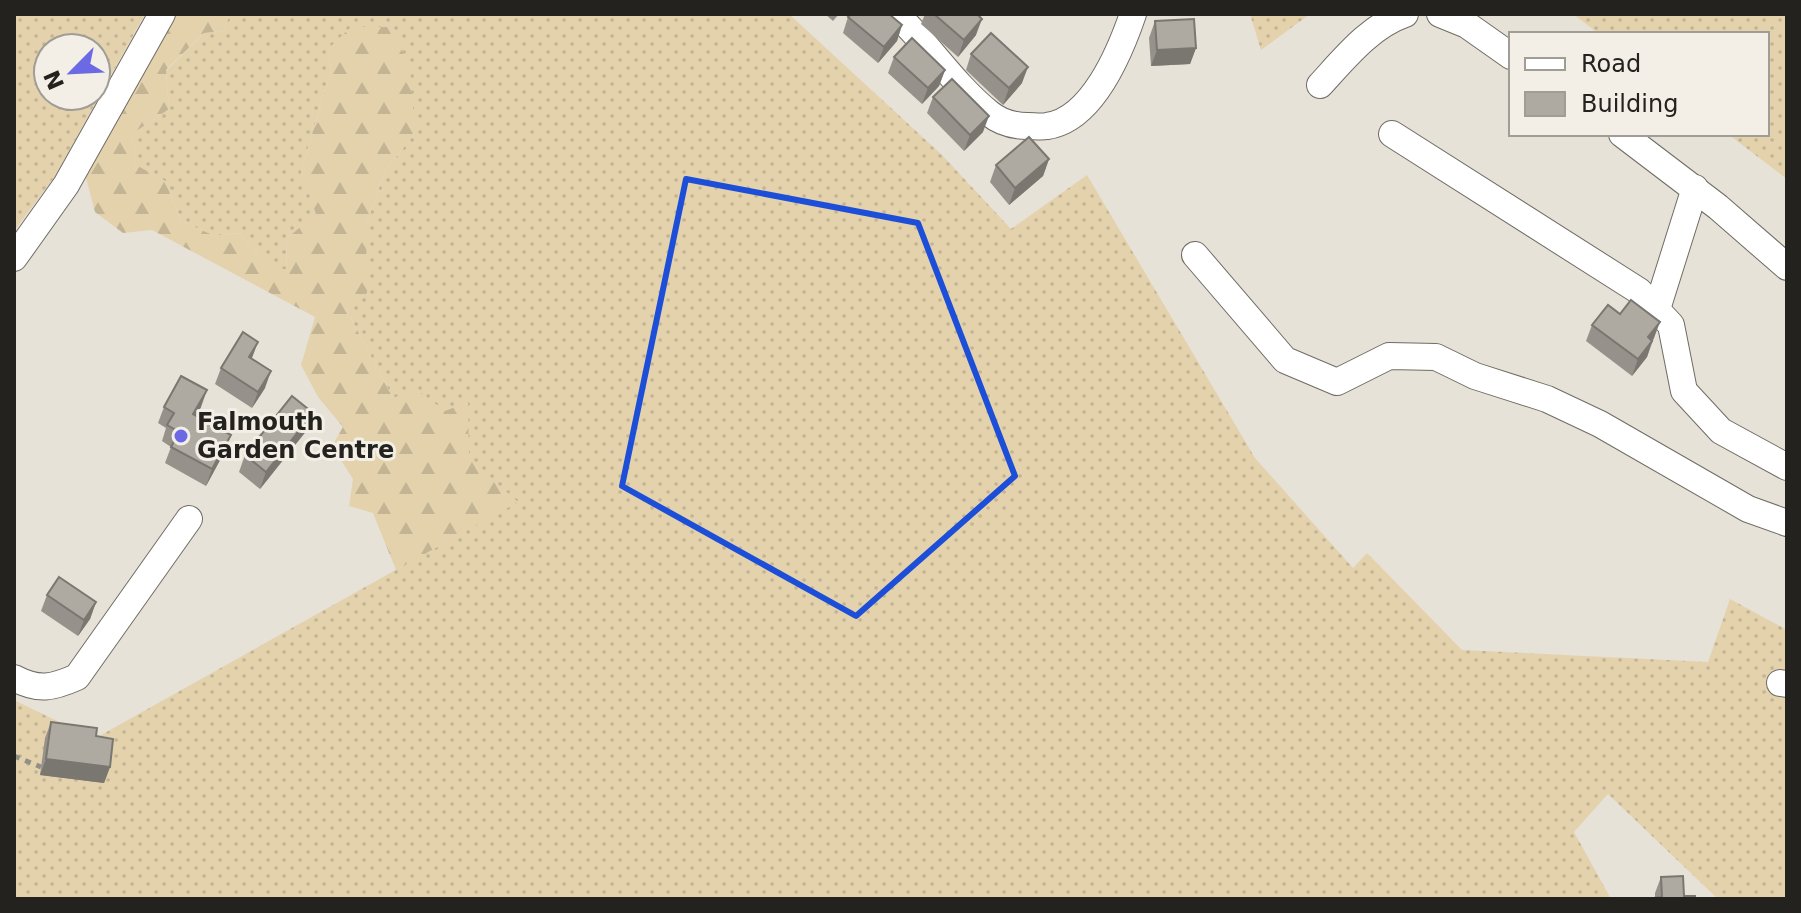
<svg xmlns="http://www.w3.org/2000/svg" width="1801" height="913" viewBox="0 0 1801 913" font-family="'DejaVu Sans',sans-serif">
  <defs>
    <pattern id="grass-dots" width="8" height="8" patternUnits="userSpaceOnUse" patternTransform="scale(2)"><rect width="8" height="8" fill="#e4d2ad"/><path d="M2 2h.1M6 6h.1" fill="none" stroke="#c3b494" stroke-width="1.8" stroke-linecap="round"/></pattern>
    <pattern id="forest-firs" width="22" height="20" patternUnits="userSpaceOnUse" patternTransform="scale(2)"><rect width="22" height="20" fill="#e4d2ad"/><path d="M5 1l3.5 6h-7zM16 11l3.5 6h-7z" fill="#c3b494"/></pattern>
  </defs>
  <rect width="100%" height="100%" fill="#e6e2d8"/>
  <g fill="url(#grass-dots)" fill-rule="evenodd">
    <path d="M14,14H145L55,176L14,231ZM96,48V96H48V48Z"/>
    <path d="M230,14H789L942,155L1011,229L1087,175L1255,458L1353,568L1367,553L1462,650L1708,662L1730,599L1787,630V899H1718L1608,794L1574,832L1611,899H14V700L94,739L517,502L468,459L445,411L393,398L345,307L366,293V225L385,171L415,133L329,48L331,71L301,171L317,214L286,239L287,271L265,263L239,233L215,236L181,221L165,181L136,166L132,134L169,109L166,71L204,33L223,31Z"/>
    <path d="M1250,14H1310L1261,50Z"/>
    <path d="M1573,14H1787V179L1728,134H1767V34H1599Z"/>
  </g>
  <path fill="url(#forest-firs)" d="M162,14H230L223,31L204,33L166,70L169,109L132,134L136,165L165,181L181,221L215,236L239,233L265,263L287,270L286,239L316,214L301,171L331,71L329,48L351,27H392L410,69L415,133L385,171L366,225L367,293L345,307L393,398L416,389L445,411L468,402L469,459L518,502L396,570L373,513L349,506L353,479L332,446L343,427L318,397L301,365L315,317L152,230L123,233L95,212L81,159Z"/>
  <g fill="none" stroke-linecap="round" stroke-linejoin="round">
    <defs>
      <g id="minor">
        <path d="M896,14C929,45 953,84 989,113C1001,123 1013,126 1028,126C1034,126 1041,127 1047,126C1092,120 1120,52 1133,14"/>
        <path d="M1440,14L1467,25L1511,56"/>
        <path d="M1320,85C1344,59 1370,26 1405,14"/>
        <path d="M1392,134L1639,291L1671,325L1684,391L1721,431L1787,467"/>
        <path d="M1622,134L1718,207L1787,267"/>
        <path d="M1195,255L1285,360L1337,382L1389,356L1436,357L1475,376L1547,399L1600,424L1748,509L1787,523"/>
        <path d="M14,258L66,185L162,14"/>
        <path d="M1657,309L1695,188"/>
        <path d="M14,678C39,691 52,688 77,677L189,519"/>
        <path d="M1780,683L1787,684"/>
      </g>
    </defs>
    <use href="#minor" stroke="#706c64" stroke-width="28"/>
    <path stroke="#928f88" stroke-width="5" stroke-dasharray="6 6" stroke-linecap="butt" d="M14,756L41,767"/>
    <use href="#minor" stroke="#fff" stroke-width="26"/>
  </g>
  <g fill="#96928b">
    <path d="M825,14H839L833,21Z"/>
    <path d="M925,14H977L976,35L958,57L921,24Z"/>
    <path d="M848,17L902,25L897,41L878,63L843,33Z"/>
    <path d="M1155,21L1196,48L1190,64L1151,66L1149,38Z"/>
    <path d="M971,54L1022,83L1003,105L966,70Z"/>
    <path d="M894,57L945,70L939,86L922,104L888,73Z"/>
    <path d="M933,97L983,132L964,151L927,113Z"/>
    <path d="M1049,159L1043,176L1009,205L990,182L996,165Z"/>
    <path d="M1592,325L1654,338L1647,357L1632,376L1586,341Z"/>
    <path d="M252,359L265,388L252,408L215,384L221,368Z"/>
    <path d="M164,407H201L196,416L225,451L206,486L165,463L171,447L162,441L166,428L158,423Z"/>
    <path d="M313,413L307,430L260,489L239,472L245,455Z"/>
    <path d="M47,595L96,602L90,619L78,636L41,611Z"/>
    <path d="M51,722L110,767L104,783L40,775L45,738Z"/>
    <path d="M1661,877L1684,896L1655,897V893Z"/>
  </g>
  <g fill="#7a7771">
    <path d="M982,19L976,35L958,57L964,40Z"/>
    <path d="M902,25L897,41L878,63L884,47Z"/>
    <path d="M1196,48L1190,64L1151,66L1157,50Z"/>
    <path d="M1028,67L1022,83L1003,105L1009,88Z"/>
    <path d="M945,70L939,86L922,104L928,88Z"/>
    <path d="M989,116L983,132L964,151L970,135Z"/>
    <path d="M1049,159L1043,176L1009,205L1015,188Z"/>
    <path d="M1660,322L1654,338L1642,353L1648,337Z"/>
    <path d="M1652,341L1647,357L1632,376L1638,359Z"/>
    <path d="M258,342L252,358L243,374L249,357Z"/>
    <path d="M271,371L265,388L252,408L258,392Z"/>
    <path d="M207,390L201,407L187,431L193,414Z"/>
    <path d="M313,413L307,430L260,489L266,472Z"/>
    <path d="M231,435L225,451L206,486L212,469Z"/>
    <path d="M96,602L90,619L78,636L84,620Z"/>
    <path d="M46,759L110,767L104,783L40,775Z"/>
  </g>
  <g fill="#aeaaa2" stroke="#7a7771" stroke-width="2">
    <path d="M851,14H889L902,25L884,47L848,17Z"/>
    <path d="M934,14H977L982,19L964,40Z"/>
    <path d="M1194,19L1196,48L1157,50L1155,21Z"/>
    <path d="M991,33L1028,67L1009,88L971,54Z"/>
    <path d="M912,38L945,70L928,88L894,57Z"/>
    <path d="M952,79L989,116L970,135L933,97Z"/>
    <path d="M1029,137L1049,159L1015,188L996,165Z"/>
    <path d="M1631,300L1660,322L1648,337L1652,341L1638,359L1592,325L1608,305L1620,314Z"/>
    <path d="M243,332L258,342L249,357L271,371L258,392L221,368Z"/>
    <path d="M181,376L207,390L193,414L231,435L212,469L171,447L179,432L167,425L174,413L164,407Z"/>
    <path d="M292,396L313,413L266,472L245,455Z"/>
    <path d="M59,577L96,602L84,620L47,595Z"/>
    <path d="M51,722L97,728L96,736L113,739L110,767L46,759Z"/>
    <path d="M1683,876L1684,896H1695V899H1645L1662,897L1661,877Z"/>
  </g>
  <path fill="none" stroke="#1d4ed8" stroke-width="6" stroke-linejoin="round" d="M686,179L918,223L1015,476L856,616L622,486Z"/>
  <circle fill="#6b69e3" stroke="#f3efe6" stroke-width="3" cx="181" cy="436" r="8"/>
  <g text-anchor="middle" stroke-width="6" stroke-linejoin="round" paint-order="stroke">
    <g font-size="24" font-weight="bold" fill="#24221f" stroke="#f3efe6" text-anchor="start">
      <text x="197" y="430">Falmouth<tspan x="197" dy="28">Garden Centre</tspan></text>
    </g>
  </g>
  <rect width="1801" height="913" fill="none" stroke="#24221f" stroke-width="32"/>
  <rect x="1509" y="32" width="260" height="104" fill="#f3efe6" stroke="#a09d96" stroke-width="2"/>
  <rect x="1525" y="58" width="40" height="12" fill="#ffffff" stroke="#a09d96" stroke-width="2"/>
  <text x="1581" y="72" font-size="24" fill="#24221f">Road</text>
  <rect x="1525" y="92" width="40" height="24" fill="#aeaaa2" stroke="#a09d96" stroke-width="2"/>
  <text x="1581" y="112" font-size="24" fill="#24221f">Building</text>
  <g transform="translate(72 72) rotate(246)"><circle r="38" fill="#f3efe6" stroke="#a09d96" stroke-width="2"/>
  <path d="M0-6L14 30L0 20L-14 30Z" fill="#6b69e3"/>
  <text y="-12" font-size="22" font-weight="bold" text-anchor="middle" fill="#24221f">N</text>
  </g>
</svg>
